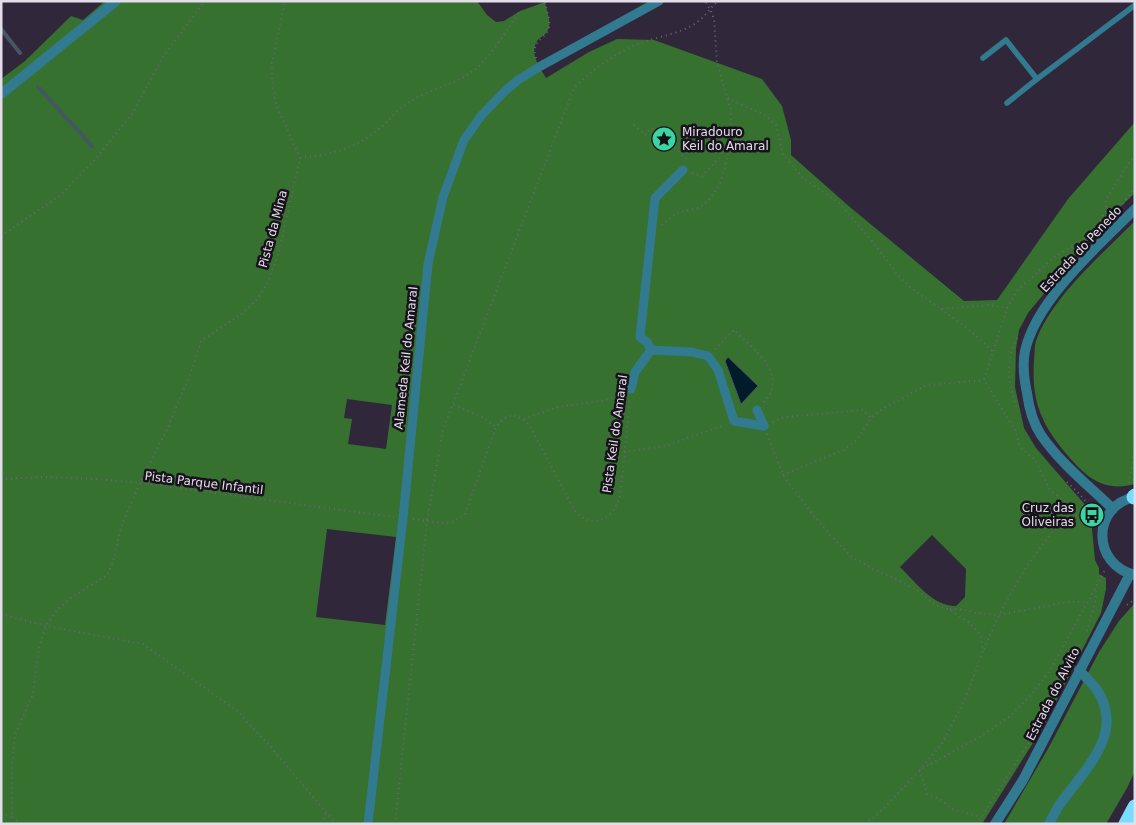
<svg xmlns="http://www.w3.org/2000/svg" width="1136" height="825" viewBox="0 0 1136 825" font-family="'DejaVu Sans',sans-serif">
  <rect width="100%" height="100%" fill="#31273b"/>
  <g fill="#367130" fill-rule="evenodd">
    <path d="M105,1H477L487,15L496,22L504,21L520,11L545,2C546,9 552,23 548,30C546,35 540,37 537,41C529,54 540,67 546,78L589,52L617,39L654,40L762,79L782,106L791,140V155L851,208L964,301L997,300L1068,199L1135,122V193L1099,227L1028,313L1019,330L1016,349L1015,387L1024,428L1036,448L1086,506L1091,519L1095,560L1099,568V574L1106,578V589L1101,613L1043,727L982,824H1V79L25,61L71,16L83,20ZM347,399L392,405L386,449L348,444L352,419L344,418ZM327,529L396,537L385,625L316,617ZM932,535L966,569L965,597L956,606C932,606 916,582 900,567Z"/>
    <path d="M1135,221V484C1105,492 1088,479 1069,457C1042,426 1031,402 1034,360C1035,354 1034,347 1036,341C1051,298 1103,253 1135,221Z"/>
    <path d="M1135,603V771L1127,788L1106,824H1004L1049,747L1099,652L1119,621Z"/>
  </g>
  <path fill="#001b29" stroke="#445563" d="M728,357L758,386L741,404L725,361Z"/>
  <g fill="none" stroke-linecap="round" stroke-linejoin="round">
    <g stroke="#445563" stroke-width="4">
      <path d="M1,29L20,53"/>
      <path d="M38,87L92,146"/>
    </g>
    <g stroke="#6d6476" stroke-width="2" stroke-dasharray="1 4" stroke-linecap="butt">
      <path d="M536,58C531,40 542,42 548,30C552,23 546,10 545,2"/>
      <path d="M728,98L766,116L776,125L783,154L803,178L839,203L873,242L898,275L912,289L941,309L988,305L1007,308"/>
      <path d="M634,125L645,135L652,128L689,161"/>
      <path d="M300,158C332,154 354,150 380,128C389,121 396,111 405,105C423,92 445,87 464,77C486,66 506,31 520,11"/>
      <path d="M692,173L702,176L719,158L728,141"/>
      <path d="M1123,204L1135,186"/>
      <path d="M662,225L676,213L699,208L710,199L719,186L728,156L731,124V110L717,63L714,19L710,9L705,1"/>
      <path d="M1,236L62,194L98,156L132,114L163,57L205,1"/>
      <path d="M941,309L971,331L992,351"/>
      <path d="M1017,338C1004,362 1009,387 1018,411"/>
      <path d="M715,349L734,330C752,348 791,375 763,403"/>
      <path d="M454,405L484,418L496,427"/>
      <path d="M524,419L558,407L606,400L622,393"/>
      <path d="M773,422L784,417L863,410L871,418L882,409L927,385L984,380"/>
      <path d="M767,434L783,475L810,511L830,535L851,556L873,569L904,583L919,592L937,606L949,609L971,624L981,636L983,651L966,697L943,742L920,770L927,794L941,800L952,809L982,817"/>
      <path d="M624,452L665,446L725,425"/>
      <path d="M783,475L844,450L856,441L871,418"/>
      <path d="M1,479L45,477L96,479L140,483L394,517"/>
      <path d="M1067,482C1079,494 1091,503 1094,520"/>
      <path d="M1129,483L1135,448"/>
      <path d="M1092,512L1074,510L1050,490L1035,460L1020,447L1015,430L984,380L1007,308L1017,291L1053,258L1089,236L1106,212V199L1135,154"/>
      <path d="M413,519L427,521L443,430L574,88C593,69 616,52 641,43C659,36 680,34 696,23C705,17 710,8 718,1"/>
      <path d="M1127,605L1135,599"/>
      <path d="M950,609L967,610L976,613L998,615L1068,602H1088"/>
      <path d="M1,614L46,626L143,644L237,711L270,746L336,824"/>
      <path d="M1087,631L1095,603L1097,587"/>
      <path d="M984,649C1005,599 1033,548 1074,510"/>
      <path d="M1072,659L1080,644"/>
      <path d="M1,814L12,817"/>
      <path d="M21,824L12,817V765L15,735L33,694L39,647L46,626L57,610L71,598L107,575L113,562L121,527L140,483L168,427L193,367L201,341L243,313L258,298L268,282L279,252L300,158L276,104L272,80V63L285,1"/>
      <path d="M322,824L326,812"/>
      <path d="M395,824L427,521C443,523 451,526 465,514L496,427C508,412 516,412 530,426L574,510C592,531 612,520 620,497L630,400"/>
      <path d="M865,824L879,813L920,770L983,735L1010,716L1032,694L1051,669L1105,570"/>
      <path d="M977,824L1030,741"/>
    </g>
    <g stroke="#327a90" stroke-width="5.5">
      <path d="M983,58L1006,40L1037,79L1135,5"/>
      <path d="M1007,103L1037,79"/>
    </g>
    <g stroke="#327a90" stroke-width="9">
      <path d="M651,350L647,342L640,337L655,198L683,170"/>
      <path d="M631,389L635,372L651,350L692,352L708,356L718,370L734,421L764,426"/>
      <path d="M757,410L764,426"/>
      <path d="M368,824L403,518L428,264L443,197L464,140L481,116L505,91L518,80L539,67L659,1"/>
    </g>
    <g stroke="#327a90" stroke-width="10">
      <path d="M1,94L116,1"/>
      <path d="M1049,824C1052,818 1055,812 1058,807C1079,775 1122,740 1101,697C1097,687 1086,678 1079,670"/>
    </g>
    <g stroke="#327a90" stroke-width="10">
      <path d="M1135,497C1091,506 1092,565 1135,575"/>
      <path d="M1113,509C1088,485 1061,464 1041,435C1033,423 1029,408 1027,393C1024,379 1022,365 1025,351C1036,300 1098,246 1135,209"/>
      <path d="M995,824L1023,780L1130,574"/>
    </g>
    <g stroke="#78ddfe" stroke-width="15">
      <path d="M1134,497L1135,496"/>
      <path d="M1126,824L1135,807"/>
    </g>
  </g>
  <defs>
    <symbol id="sight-disc" viewBox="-11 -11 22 22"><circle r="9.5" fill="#3ad4a5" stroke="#17121b"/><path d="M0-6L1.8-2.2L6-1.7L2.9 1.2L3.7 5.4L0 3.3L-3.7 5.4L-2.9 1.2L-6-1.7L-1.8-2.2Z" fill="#111"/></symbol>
    <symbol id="bus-disc" viewBox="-11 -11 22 22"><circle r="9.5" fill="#3ad4a5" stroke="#17121b"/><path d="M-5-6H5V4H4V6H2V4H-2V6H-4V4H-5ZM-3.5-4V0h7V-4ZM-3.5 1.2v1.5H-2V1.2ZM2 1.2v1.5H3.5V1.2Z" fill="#111"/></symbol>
  </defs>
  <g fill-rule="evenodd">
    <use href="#sight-disc" x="650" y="125" width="28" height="28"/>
    <use href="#bus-disc" x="1078" y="501" width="28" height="28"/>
  </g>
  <g text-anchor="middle" stroke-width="5" stroke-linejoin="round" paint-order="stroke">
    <g font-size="12" fill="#e3ddea" stroke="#17121b" text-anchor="start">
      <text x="682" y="136">Miradouro<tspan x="682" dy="14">Keil do Amaral</tspan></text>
      <text x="1074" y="512" text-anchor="end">Cruz das<tspan x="1074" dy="14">Oliveiras</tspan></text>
    </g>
    <g font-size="12" fill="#e3ddea" stroke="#17121b">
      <text transform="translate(273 229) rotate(-75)" y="4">Pista da Mina</text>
      <text transform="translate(1081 249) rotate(-47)" y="4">Estrada do Penedo</text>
      <text transform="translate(406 358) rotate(-84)" y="4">Alameda Keil do Amaral</text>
      <text transform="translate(615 434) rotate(-82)" y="4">Pista Keil do Amaral</text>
      <text transform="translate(204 483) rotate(7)" y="4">Pista Parque Infantil</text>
      <text transform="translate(1053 694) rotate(-63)" y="4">Estrada do Alvito</text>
    </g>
  </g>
  <rect width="1136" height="825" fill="none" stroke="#e3ddea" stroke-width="5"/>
</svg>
